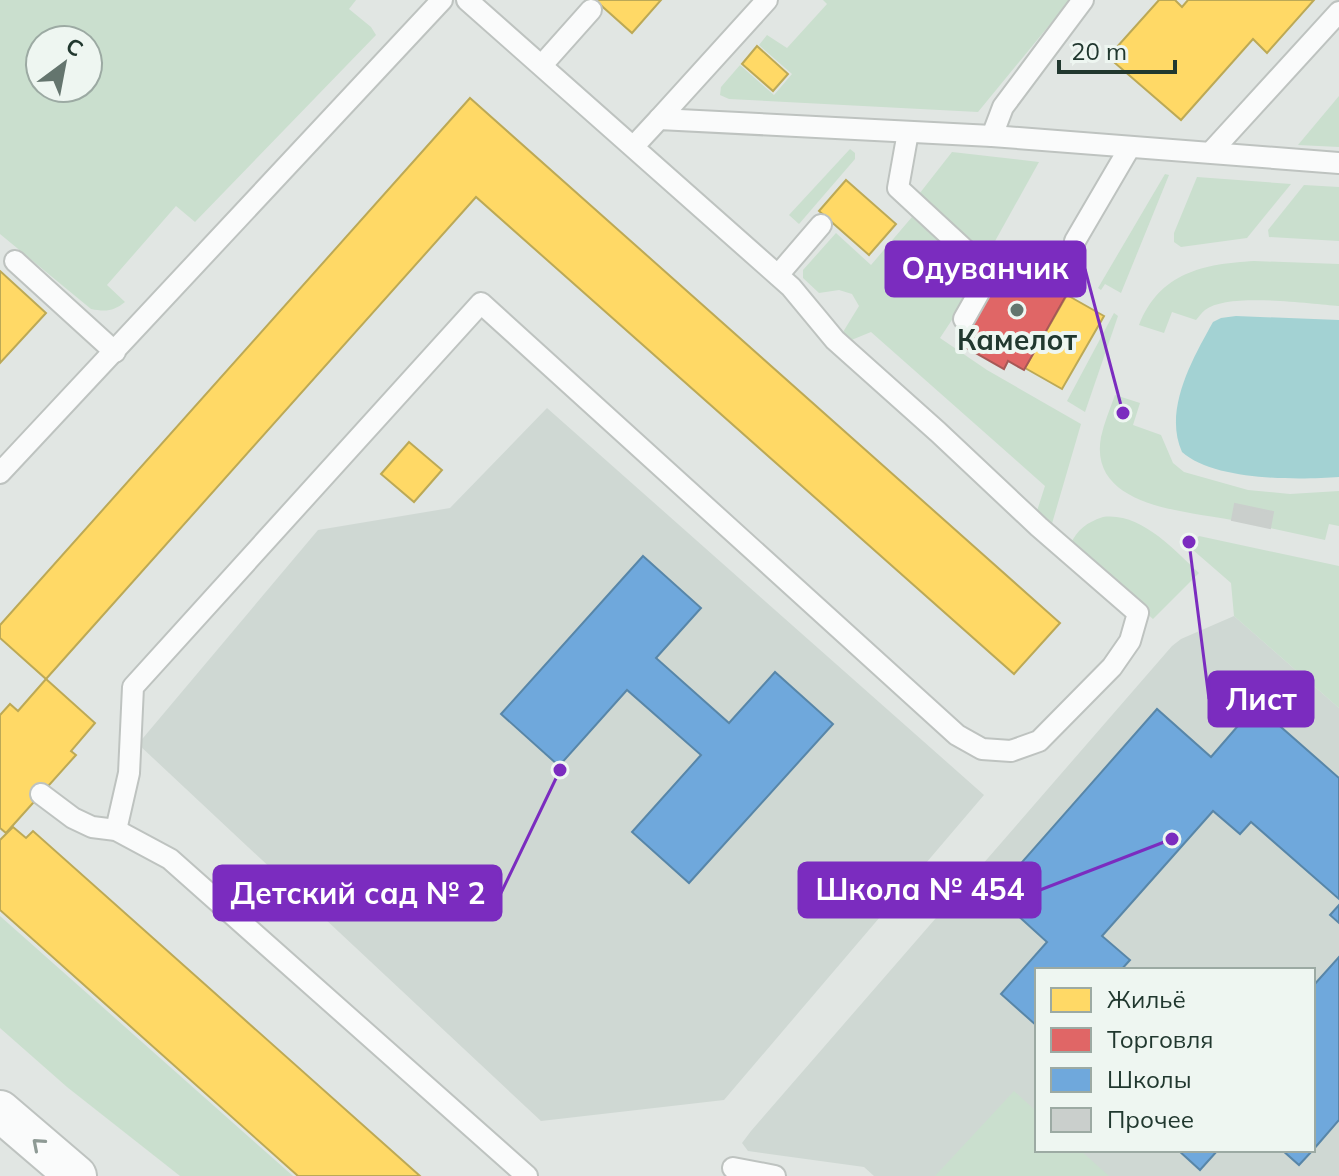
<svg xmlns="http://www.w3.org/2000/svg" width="1339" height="1176" viewBox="0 0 1339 1176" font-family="Mulish,sans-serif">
  <rect width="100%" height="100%" fill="#e1e6e3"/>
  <g fill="#cfd8d3" fill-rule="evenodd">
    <path d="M547,408L984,795L724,1100L541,1121L138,744L318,530L450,508Z"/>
    <path d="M1234,616L1339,708V1176H874L864,1167L748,1151L742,1143L751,1131L1172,646L1181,639ZM1037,970H1313V1150H1037Z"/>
  </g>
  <g fill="#cadfce" fill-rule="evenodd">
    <path d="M0,0H356L349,9L371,27L376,35L195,222L176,206L107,285L125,302C114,311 106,312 91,309L0,234ZM40,40H88V88H40Z"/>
    <path d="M823,0H1070L978,112L729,99L720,95L721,87L740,65L774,95L792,74L759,45L767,35L787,48L827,4Z"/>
    <path d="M1339,96V147L1298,145Z"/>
    <path d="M850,149L855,153V159L799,224L789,215Z"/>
    <path d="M952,152L1039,162L989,252L985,255L916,198Z"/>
    <path d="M1165,174L1169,175L1121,293L1105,284L1101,290L1098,288Z"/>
    <path d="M1197,177L1291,184L1247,238L1181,247L1174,242V233Z"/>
    <path d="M1304,185L1339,187V241L1269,237L1268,230Z"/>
    <path d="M912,217L972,271L975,285L940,338L987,370L1081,424L1051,527L1036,514L1045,486L871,332L849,341L843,332L859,306L852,294L839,290L819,293L803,278V270L836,233L871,265Z"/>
    <path d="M1254,261L1339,264V306C1309,304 1228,292 1205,310C1201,313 1199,317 1196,320L1172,312L1164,333L1139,325C1160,272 1204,264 1254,261Z"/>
    <path d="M1114,313L1118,316L1085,412L1067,401Z"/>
    <path d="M1115,395L1140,403L1133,425L1161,435L1173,463L1184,472L1248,490L1290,494L1339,491V526L1329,524L1325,540L1270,528L1273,512L1236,504L1232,520C1186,511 1088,507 1101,437C1104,423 1110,409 1115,395Z"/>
    <path d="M1103,517C1141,512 1174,550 1199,573L1153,619L1070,545C1077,530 1087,522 1103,517Z"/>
    <path d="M1199,536L1339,566V708L1234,616L1231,583L1193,550V542Z"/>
    <path d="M0,916L293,1176H180L67,1087L0,1028Z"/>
    <path d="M1014,1091L1037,1112V1150H1080L1109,1176H935Z"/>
  </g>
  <path fill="#a3d2d3" d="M1236,316L1339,320V477C1298,480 1214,481 1182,452C1163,410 1193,358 1213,322L1221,318Z"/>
  <g fill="#ffd966" stroke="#bca956" stroke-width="2">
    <path d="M595,0H661L632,33Z"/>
    <path d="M1159,0H1175L1182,7L1188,0H1314L1267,53L1253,39L1181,120L1108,57Z"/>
    <path d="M757,46L788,74L773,91L742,64Z"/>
    <path d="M470,98L1060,623L1014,674L476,197L46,679L0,638V625Z"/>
    <path d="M846,180L896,224L869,255L819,211Z"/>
    <path d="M0,271L46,313L0,363Z"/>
    <path d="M1067,295L1104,316L1062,389L1025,368Z"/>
    <path d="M409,442L442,470L414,502L381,474Z"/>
    <path d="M46,679L95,723L71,751L76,755L6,833L0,828V715L10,704L18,711Z"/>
    <path d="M13,827L26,838L33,831L420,1176H298L0,910V840Z"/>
  </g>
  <path fill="#e06666" stroke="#a75856" stroke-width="2" d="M1025,245L1061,266L1056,276L1072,285L1024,370L1008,361L1004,369L967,348L971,340L962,335L1011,249L1020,254Z"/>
  <g fill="#6fa8dc" stroke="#5886a8" stroke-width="2">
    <path d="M643,556L701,608L656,658L729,723L775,672L833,724L689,883L632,832L701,755L627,690L559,766L501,714Z"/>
    <path d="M1256,705L1339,778V899L1251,822L1240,834L1213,811L1102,936L1130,960L1121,970H1037V1026L1001,994L1047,942L994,894L1157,709L1211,757Z"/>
    <path d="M1339,905V923L1330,915Z"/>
    <path d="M1339,957V1120L1313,1150V986Z"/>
    <path d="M1178,1150H1218L1200,1170Z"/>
    <path d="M1282,1150H1313L1299,1165Z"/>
  </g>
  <path fill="#cacfcc" stroke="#cacfcc" stroke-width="2" d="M1235,504L1273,512L1270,528L1232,520Z"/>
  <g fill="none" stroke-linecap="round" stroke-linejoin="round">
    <defs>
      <g id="service">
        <path d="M542,65L591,10"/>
        <path d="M659,119L767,0"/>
        <path d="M908,132L898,188L990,273L964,319"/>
        <path d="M992,136L1003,107L1083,0"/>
        <path d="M634,146L659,119L992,136L1339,163"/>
        <path d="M1211,152L1339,12"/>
        <path d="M1075,241L1130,147"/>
        <path d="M15,261L115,352"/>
        <path d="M778,275L821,225"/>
        <path d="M0,473L442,0"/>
        <path d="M41,794L73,818L92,827L116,830L170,859L527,1176"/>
        <path d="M116,830L129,773L133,687L481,303L957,735L982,749L1011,751L1039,741L1112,667L1130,641L1138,613L1039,527L938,432L835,340L791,287L467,0"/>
        <path d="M733,1168L775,1176"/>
      </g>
      <path id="minor" d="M0,1111L76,1176"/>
    </defs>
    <use href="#service" stroke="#bec3c0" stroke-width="24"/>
    <use href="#minor" stroke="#bec3c0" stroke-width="44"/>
    <use href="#service" stroke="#fafbfb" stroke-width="20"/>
    <use href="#minor" stroke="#fafbfb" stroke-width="40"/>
  </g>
  <defs><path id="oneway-chevron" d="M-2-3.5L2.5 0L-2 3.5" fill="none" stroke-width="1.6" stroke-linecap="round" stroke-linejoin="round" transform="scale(2)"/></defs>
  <use stroke="#8e9a95" href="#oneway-chevron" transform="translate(38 1144) rotate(-139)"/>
  <circle fill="#64756e" stroke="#eef6f1" stroke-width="3" cx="1017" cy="310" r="8"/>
  <g text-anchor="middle" stroke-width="8" stroke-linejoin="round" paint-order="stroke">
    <g font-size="28" font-weight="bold" fill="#21382f" stroke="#eef6f1">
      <text x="1017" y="350">Камелот</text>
    </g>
  </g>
  <path fill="none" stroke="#7b2cbf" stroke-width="3" d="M1123 413L1085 269M1189 542L1209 699M1172 839L1040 890M560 770L501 893"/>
  <g fill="#7b2cbf" stroke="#eef6f1" stroke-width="3">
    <circle cx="1123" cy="413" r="8"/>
    <circle cx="1189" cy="542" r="8"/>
    <circle cx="1172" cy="839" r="8"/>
    <circle cx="560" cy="770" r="8"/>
  </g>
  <g fill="#7b2cbf" stroke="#7b2cbf" stroke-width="3">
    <rect x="886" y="242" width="199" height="54" rx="8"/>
    <rect x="1209" y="672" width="104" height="54" rx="8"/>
    <rect x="799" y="863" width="241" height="54" rx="8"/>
    <rect x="214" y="866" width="287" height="54" rx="8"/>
  </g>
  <g font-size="30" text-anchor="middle" font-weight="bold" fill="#fff">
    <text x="985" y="279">Одуванчик</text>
    <text x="1261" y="710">Лист</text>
    <text x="920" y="900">Школа № 454</text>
    <text x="358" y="904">Детский сад № 2</text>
  </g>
  <rect x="1035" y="968" width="280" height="184" fill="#eef6f1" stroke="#9caaa3" stroke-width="2"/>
  <rect x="1051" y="988" width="40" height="24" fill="#ffd966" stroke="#9caaa3" stroke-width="2"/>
  <text x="1107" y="1008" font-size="24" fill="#21382f">Жильё</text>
  <rect x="1051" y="1028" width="40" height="24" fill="#e06666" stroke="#9caaa3" stroke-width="2"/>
  <text x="1107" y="1048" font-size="24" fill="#21382f">Торговля</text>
  <rect x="1051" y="1068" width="40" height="24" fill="#6fa8dc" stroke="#9caaa3" stroke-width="2"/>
  <text x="1107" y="1088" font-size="24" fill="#21382f">Школы</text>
  <rect x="1051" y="1108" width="40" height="24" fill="#cacfcc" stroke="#9caaa3" stroke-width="2"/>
  <text x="1107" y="1128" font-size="24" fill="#21382f">Прочее</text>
  <g transform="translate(64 64) rotate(32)"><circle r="38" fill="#eef6f1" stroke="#9caaa3" stroke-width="2"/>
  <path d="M0-6L14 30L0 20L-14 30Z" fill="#64756e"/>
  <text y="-12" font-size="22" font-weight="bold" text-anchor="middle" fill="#21382f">С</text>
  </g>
  <path d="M1059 60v12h116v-12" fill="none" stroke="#21382f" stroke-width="4"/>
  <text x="1071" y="60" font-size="24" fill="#21382f" stroke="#eef6f1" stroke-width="6" paint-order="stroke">20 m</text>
</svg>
